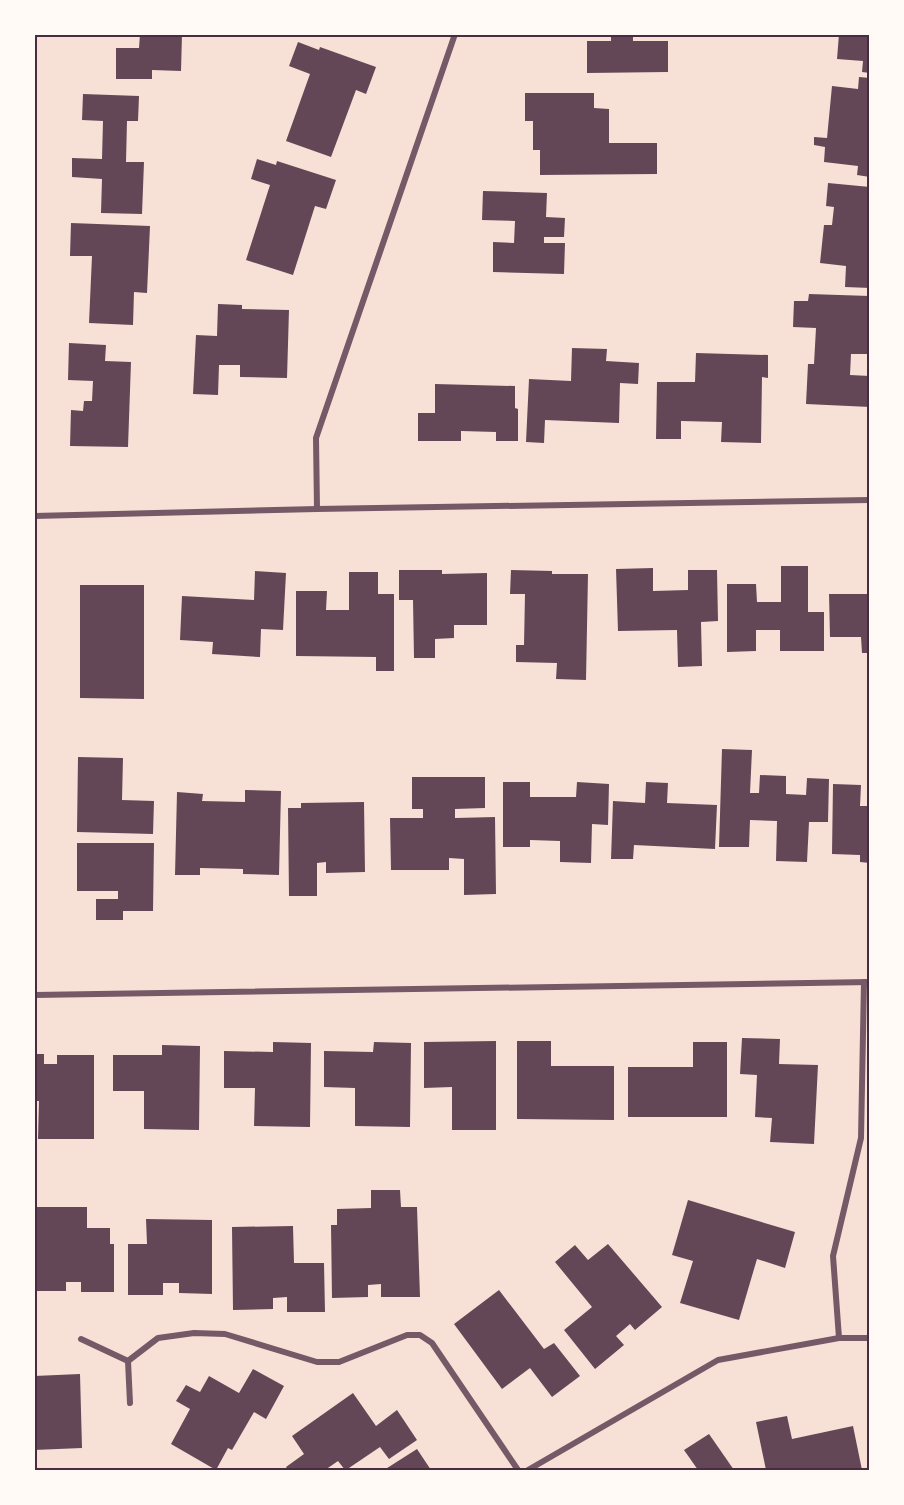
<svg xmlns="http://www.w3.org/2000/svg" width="904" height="1505" viewBox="0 0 904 1505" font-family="Mulish,sans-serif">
  <rect width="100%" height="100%" fill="#f7e1d7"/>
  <g fill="#644757">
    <path d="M140,34H182L181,71L152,70V79H116V48H139Z"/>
    <path d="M611,34H633V41H668V72L587,73V41H611Z"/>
    <path d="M839,34H870V73L862,72L863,61L837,59Z"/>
    <path d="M298,42L319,50L320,47L376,67L366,94L356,90L331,157L286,141L310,74L289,66Z"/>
    <path d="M859,77L870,78V115L867,142H870V177L857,175L858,166L824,162L825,147L814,145V137L827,138L832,86L858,89Z"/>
    <path d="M525,93H594V108L609,109V143H657V174L540,175V150H533V121H525Z"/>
    <path d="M83,94L139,96L138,121H127L126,162H144L142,214L101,213L102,179L72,177V158L102,159L103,121L82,120Z"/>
    <path d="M257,159L276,165L277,161L336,180L326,209L315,206L293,275L246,260L270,185L251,179Z"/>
    <path d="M828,183L870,187V288L845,287L846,266L820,263L824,225H832L834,207L826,206Z"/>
    <path d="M483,191L547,193L546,217L565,218L564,237H544V243H565L564,274L493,272V242L514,243L515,221L482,220Z"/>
    <path d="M71,223L150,226L147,293L134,292L133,325L89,323L92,256H70Z"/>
    <path d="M809,294L870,296V354H851L850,375L870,376V407L806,404L808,364H814L816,328L793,327L794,301H808Z"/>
    <path d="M218,304L242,305V309L289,310L287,378L240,377V365H219L218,395L193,394L196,335L217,336Z"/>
    <path d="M69,343L106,345L105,361L131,362L128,447L70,446L71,410L83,411L84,401H92L93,381L68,380Z"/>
    <path d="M572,348L607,349L606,361L639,363L638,384L620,383L619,423L545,420L544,443L526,442L529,379L571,381Z"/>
    <path d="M696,353L768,355V378L762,377L761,443L721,442L722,422L681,421V439H656L657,382H695Z"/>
    <path d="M435,384L515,386V408L518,409V441H496V432L461,431V441H418V413H435Z"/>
    <path d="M781,566H808V612H824V651H780V630H756V651L727,652V584H756L757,602H781Z"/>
    <path d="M653,568V591L688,590V570H717L718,621L701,622L702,666L678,667L677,630L618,631L616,569Z"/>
    <path d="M399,570H442V574L487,573V625H454V638L435,639V658H414L413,600H399Z"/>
    <path d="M511,570L552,571V574H588L586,680L556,679L557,663L516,662V645H524L525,594H510Z"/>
    <path d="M255,571L286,573L283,630L261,629L260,657L212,654L213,642L180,640L182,596L254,600Z"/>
    <path d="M349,572H378V594H394V671H376V657L296,656V591H327L326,610H349Z"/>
    <path d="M80,585H144V699L80,698Z"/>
    <path d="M829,594H870V653H862L861,637H830Z"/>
    <path d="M722,749L752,750L750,793H759L760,775L786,776V794L806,795L807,778L829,779L828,822H809L807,862L776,861L777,821L750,820L749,847H719Z"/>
    <path d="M78,757L123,758L122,800L154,801L153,834L77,832Z"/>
    <path d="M412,777H485V808L455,809V818L495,817L496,894L464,895V859L449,858V870H391L390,818H423V809H412Z"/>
    <path d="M503,782H530V797H576L577,782L609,784L608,825L592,824L591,863L560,862V841L530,840V847H503Z"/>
    <path d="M646,782L668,783L667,803L717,805L715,849L634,845L633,859H611L613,801L645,803Z"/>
    <path d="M833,784L861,785L860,806H870V863L860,862V855L832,854Z"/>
    <path d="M245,790L281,791L279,875L243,874V869L200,868V875H175L177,792L203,794L202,801L245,802Z"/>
    <path d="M364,802L365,872L326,873V862L317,863V896H289L288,808H301V803Z"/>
    <path d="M77,843H154L153,911H123V920H96V899H118V891H77Z"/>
    <path d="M742,1038L780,1039L779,1064L818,1065L814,1144L770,1142L772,1118L755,1117L757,1075L740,1074Z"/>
    <path d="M496,1041V1130H452V1087L424,1088V1042Z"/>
    <path d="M517,1041H551V1066H614V1120L517,1119Z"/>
    <path d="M273,1042L311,1043L310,1127L254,1126L255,1088H224V1051L273,1052Z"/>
    <path d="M374,1042L411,1043L410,1127L355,1126V1088L324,1087V1051L373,1052Z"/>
    <path d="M693,1042H727V1117H628V1067H693Z"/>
    <path d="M162,1045L200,1046L199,1130L144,1129V1091H113V1055H162Z"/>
    <path d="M34,1054H44V1064H57V1055H94V1139H38L39,1101H34Z"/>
    <path d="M371,1190H400L401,1207H417L420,1297H381V1284L368,1285V1297L332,1298L331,1225H337V1209L371,1208Z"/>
    <path d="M688,1200L795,1232L785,1268L757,1259L739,1320L680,1303L693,1261L672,1255Z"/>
    <path d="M34,1207H87V1228H110V1244H114V1292H81V1282H66V1291H34Z"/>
    <path d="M146,1219L212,1220V1294L179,1293V1283H163V1295H128V1244H147Z"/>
    <path d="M293,1226L294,1263H324L325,1312H287V1297L273,1298V1309L233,1310L232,1227Z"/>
    <path d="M608,1244L662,1307L635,1330L630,1324L616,1336L624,1345L595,1369L564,1330L592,1307L555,1262L575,1245L588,1260Z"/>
    <path d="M499,1290L544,1349L554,1343L580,1376L552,1397L530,1368L502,1389L454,1324Z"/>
    <path d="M253,1369L284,1386L266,1419L254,1412L232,1450L228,1448L216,1470L171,1444L190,1409L176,1401L186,1385L200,1392L209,1376L239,1393Z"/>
    <path d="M80,1374L82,1448L34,1450V1376Z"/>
    <path d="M353,1393L376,1426L397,1410L417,1440L389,1459L380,1447L346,1470H345L338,1461L325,1470H288L286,1467L304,1454L292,1436Z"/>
    <path d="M787,1416L792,1439L853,1426L862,1470H766L756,1422Z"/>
    <path d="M709,1434L734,1470H698L684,1450Z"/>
    <path d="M417,1449L431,1470H384Z"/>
  </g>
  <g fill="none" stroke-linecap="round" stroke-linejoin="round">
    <g stroke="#755966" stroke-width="6">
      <path d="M317,509L316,438L455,34"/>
      <path d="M34,516L317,509L870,500"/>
      <path d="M34,995L870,982"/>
      <path d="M839,1338L833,1256L861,1138L864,982"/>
      <path d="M81,1339L128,1361L130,1403"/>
      <path d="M128,1361L158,1338L194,1333L225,1334L317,1362H339L407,1335H420L432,1343L518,1470"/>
      <path d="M528,1470L718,1360L839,1338H870"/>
    </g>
  </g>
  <rect width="904" height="1505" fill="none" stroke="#fffaf5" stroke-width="72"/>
  <rect x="36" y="36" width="832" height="1433" fill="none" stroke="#4a2c40" stroke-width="2"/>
</svg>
